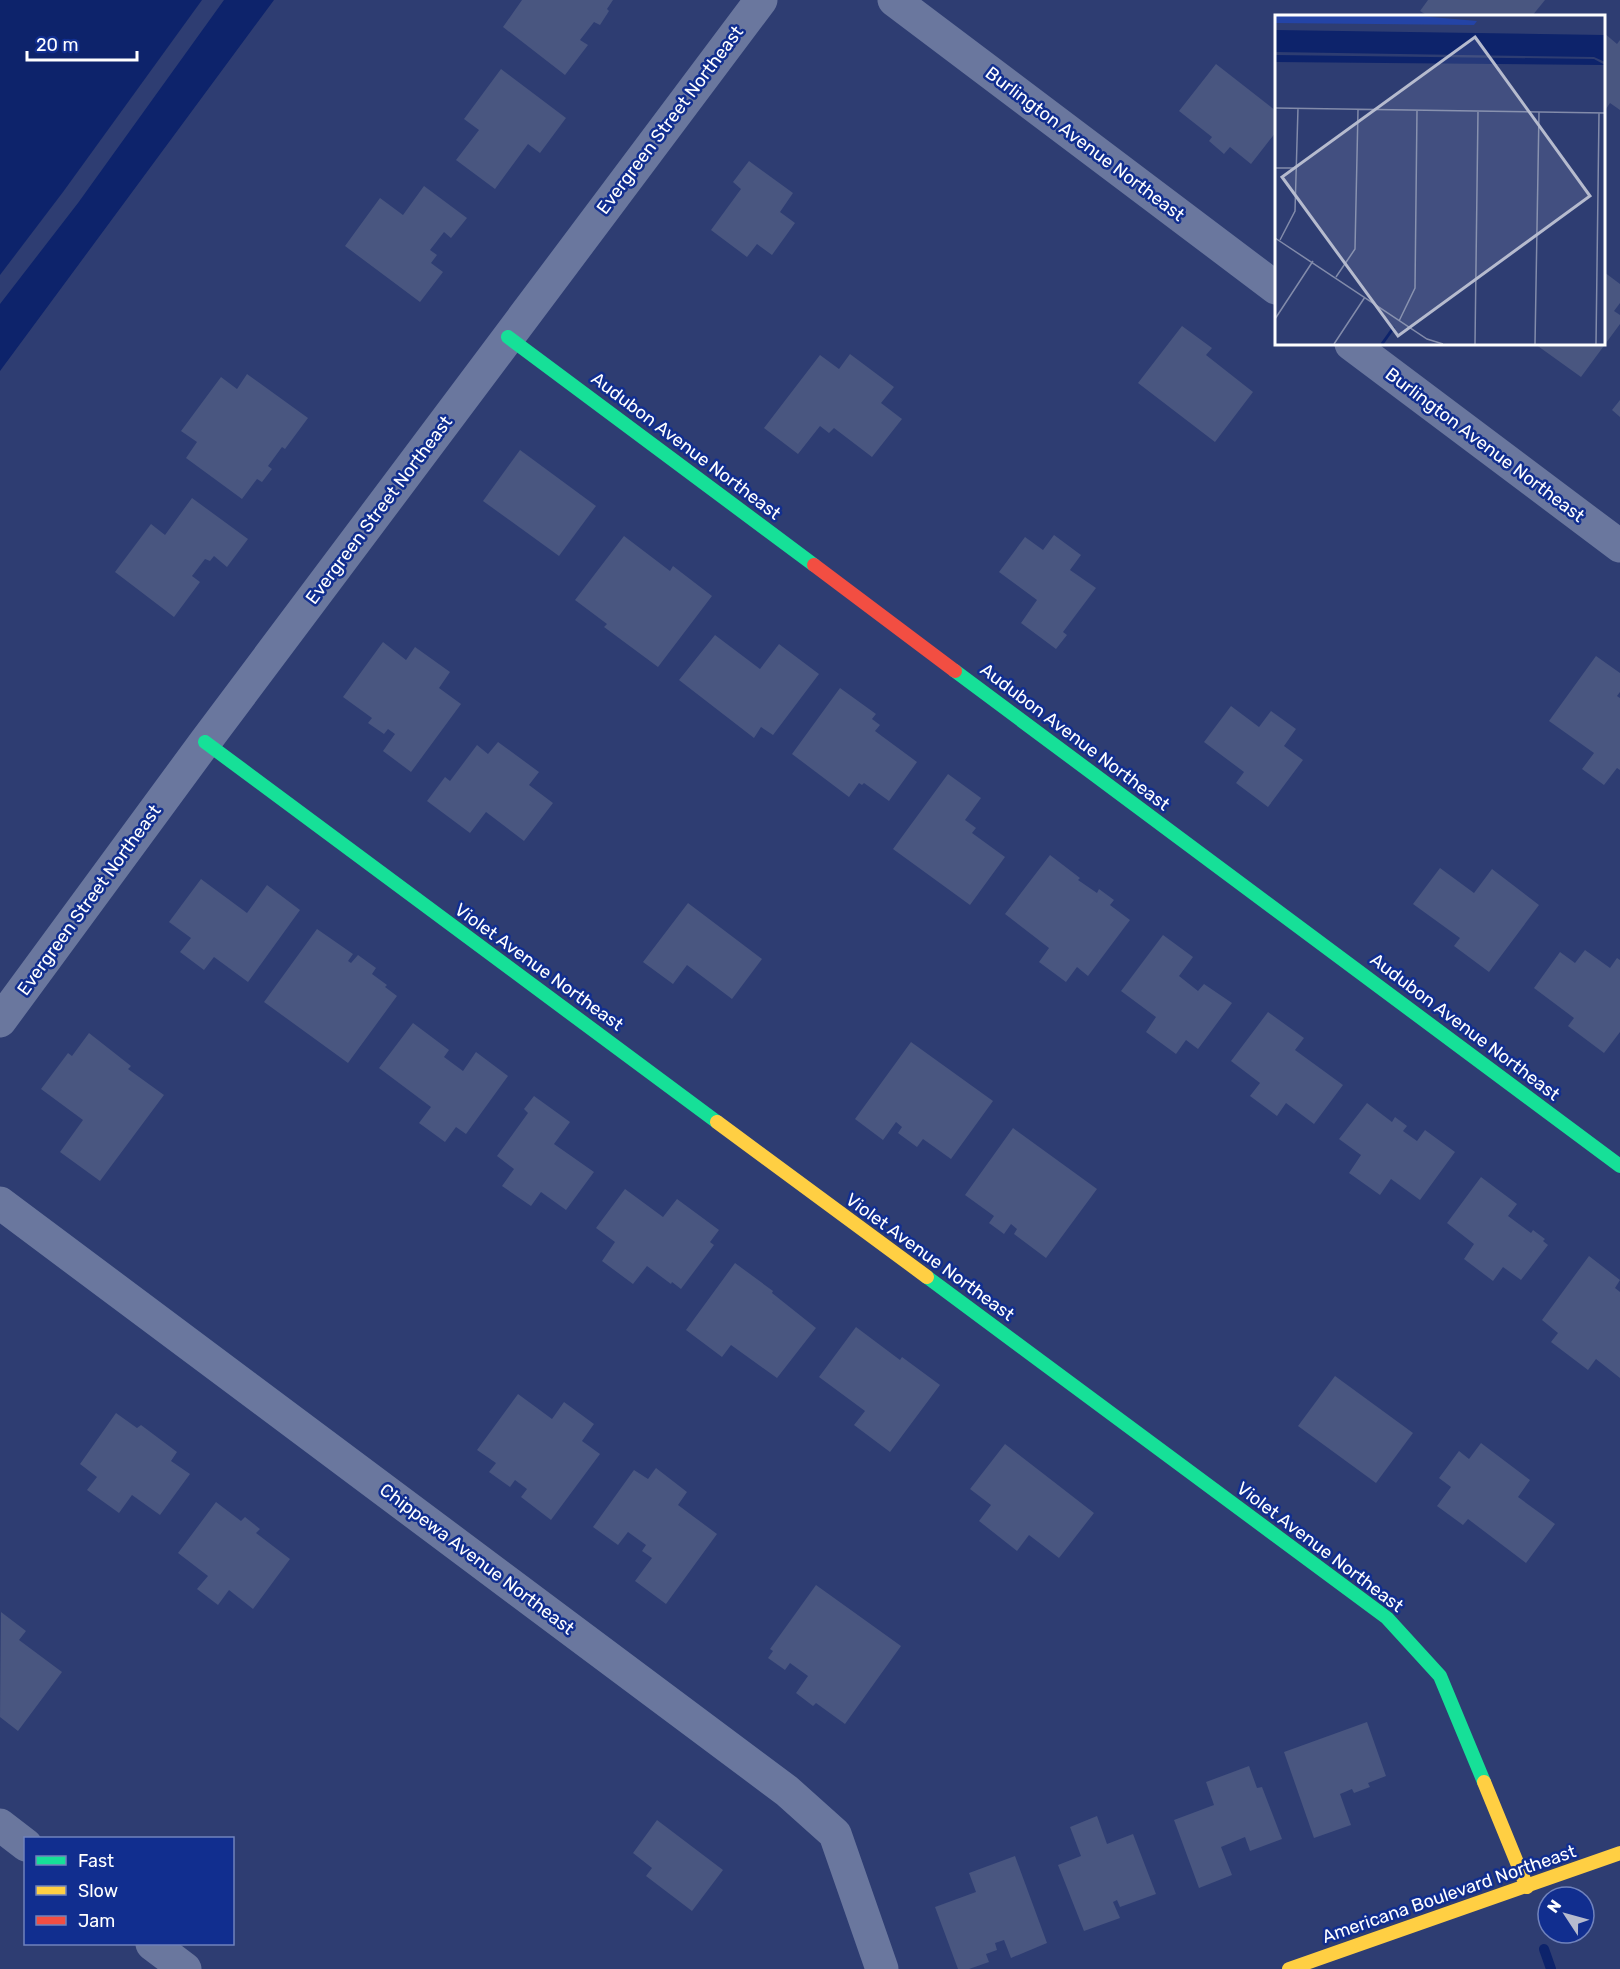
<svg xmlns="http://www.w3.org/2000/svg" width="1620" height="1969" viewBox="0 0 1620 1969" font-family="Rubik,sans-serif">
  <rect width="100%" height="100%" fill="#2e3d72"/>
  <g fill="#0d236b">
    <path d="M0,0H202L63,192L0,275Z"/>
    <path d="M224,0H274L0,371V304L78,203Z"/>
  </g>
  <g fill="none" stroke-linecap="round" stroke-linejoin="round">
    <path stroke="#0d236b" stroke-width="10" d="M1544,1949L1551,1969"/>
  </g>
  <g fill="#495680">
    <path d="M522,0H613L607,9L609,11L600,25L594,22L580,40L588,45L565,75L503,27Z"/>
    <path d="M1428,0H1545L1532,16H1428L1420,11Z"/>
    <path d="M1604,33L1617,44L1620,40V110L1610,103L1604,112Z"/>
    <path d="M1216,64L1276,111V132L1251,164L1230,147L1224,154L1209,141L1212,137L1179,111Z"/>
    <path d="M501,69L566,118L540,153L528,144L495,189L456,160L479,130L464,119Z"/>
    <path d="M749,161L793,193L780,212L795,223L772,255L757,244L747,257L711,230L741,189L733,182Z"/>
    <path d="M424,186L467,218L451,238L444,232L430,250L437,255L431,263L443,272L420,302L345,246L380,198L403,215Z"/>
    <path d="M1604,272L1620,284V303L1614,311L1620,315V324L1581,377L1535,344H1604Z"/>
    <path d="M1182,326L1212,348L1206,355L1253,392L1215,442L1138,383Z"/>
    <path d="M850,354L894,387L881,403L902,419L872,457L834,428L829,433L820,426L798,454L764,428L820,355L839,369Z"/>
    <path d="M247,374L308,418L285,449L282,447L268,466L272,469L262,482L257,479L242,499L186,458L197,442L181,431L221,377L237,389Z"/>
    <path d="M1620,400V417L1612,410Z"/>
    <path d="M520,450L596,506L559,556L483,501Z"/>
    <path d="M192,498L248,539L227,567L214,556L210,561L205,559L192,576L200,582L174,617L115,572L151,524L165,535Z"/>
    <path d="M1054,535L1081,555L1070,570L1096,588L1063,632L1067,635L1056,649L1021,623L1037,600L999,572L1025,537L1043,550Z"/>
    <path d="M624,536L670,571L673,566L712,596L658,667L604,627L607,624L575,600Z"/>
    <path d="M715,635L760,669L779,644L819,674L773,735L761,727L754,738L679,680Z"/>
    <path d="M383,642L406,660L415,647L450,672L439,688L461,704L411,772L383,751L395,734L388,729L384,734L368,723L372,718L343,697Z"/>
    <path d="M1596,656L1620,673V692L1617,696L1620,698V770L1617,768L1604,785L1582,769L1594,753L1549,721Z"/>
    <path d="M840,688L876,714L872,719L880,725L875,731L917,762L889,801L864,783L862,785L859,783L849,797L792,754Z"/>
    <path d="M1231,706L1259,727L1271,711L1296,729L1284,746L1303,760L1268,807L1236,783L1244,772L1204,742Z"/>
    <path d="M498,742L539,772L529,785L553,803L524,841L486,812L470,833L427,801L445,777L450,781L477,745L488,754Z"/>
    <path d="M948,774L981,798L965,820L976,828L972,833L1005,857L970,905L893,849Z"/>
    <path d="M1050,855L1080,878L1078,880L1097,893L1099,889L1114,900L1110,905L1130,920L1088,976L1077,967L1066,982L1039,962L1049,948L1005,914Z"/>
    <path d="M1440,868L1474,893L1492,869L1539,905L1489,972L1454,946L1460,938L1413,904Z"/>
    <path d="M201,879L247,913L267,885L300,910L248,982L214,957L204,970L180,952L191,938L169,922Z"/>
    <path d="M688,903L762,959L732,999L687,965L673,984L643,962Z"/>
    <path d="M317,929L353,954L348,961L351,963L358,955L376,968L372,974L387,985L385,987L397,996L348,1063L264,1002Z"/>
    <path d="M1163,935L1193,957L1179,976L1198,991L1204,984L1232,1003L1198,1049L1186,1040L1176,1054L1146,1032L1156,1017L1121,991Z"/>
    <path d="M1585,950L1610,968L1617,958L1620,960V1032L1604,1053L1568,1026L1574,1018L1534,988L1560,952L1575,963Z"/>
    <path d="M1268,1012L1304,1038L1295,1050L1343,1085L1314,1124L1286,1103L1277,1116L1250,1096L1260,1083L1231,1061Z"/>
    <path d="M413,1023L449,1050L444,1057L463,1071L476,1052L508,1076L466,1134L456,1127L445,1142L419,1123L431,1107L379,1068Z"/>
    <path d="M89,1033L131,1066L128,1069L164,1095L100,1181L60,1152L83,1120L41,1089L68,1053L72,1056Z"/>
    <path d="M911,1042L993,1101L951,1159L923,1139L917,1147L898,1133L902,1127L896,1122L883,1140L855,1119Z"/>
    <path d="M534,1096L570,1122L554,1144L594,1172L566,1210L541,1192L531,1206L502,1186L514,1169L497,1156L528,1113L524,1109Z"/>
    <path d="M1367,1103L1392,1122L1395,1117L1407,1126L1403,1131L1417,1141L1425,1130L1455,1152L1420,1200L1391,1179L1380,1195L1349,1173L1361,1155L1339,1139Z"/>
    <path d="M1013,1128L1097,1189L1046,1258L1014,1234L1017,1229L1011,1224L1004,1234L989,1223L994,1216L965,1195Z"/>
    <path d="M1481,1177L1517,1204L1508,1216L1531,1233L1533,1230L1545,1239L1543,1241L1548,1245L1521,1280L1503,1267L1493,1281L1464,1259L1474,1244L1447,1223Z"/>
    <path d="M625,1189L663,1217L677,1199L719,1230L710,1242L714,1245L681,1289L672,1282L671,1284L647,1266L633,1284L602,1261L615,1242L596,1228Z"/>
    <path d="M1589,1256L1620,1280L1615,1288L1620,1292V1378L1596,1359L1588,1370L1551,1342L1558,1333L1542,1320Z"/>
    <path d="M735,1263L773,1291L772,1293L816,1328L777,1378L731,1345L722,1357L686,1330Z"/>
    <path d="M856,1327L900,1360L902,1357L940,1385L890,1452L854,1425L865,1411L819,1377Z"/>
    <path d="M1335,1376L1413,1433L1376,1483L1298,1426Z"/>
    <path d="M518,1394L552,1419L564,1402L594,1424L582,1441L600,1454L551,1520L521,1497L527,1489L515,1480L510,1487L489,1472L496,1463L477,1450Z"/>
    <path d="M116,1413L137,1428L141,1425L177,1452L171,1461L190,1474L160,1515L132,1495L119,1513L87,1490L97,1477L80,1464Z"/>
    <path d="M1481,1443L1530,1480L1518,1497L1555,1524L1526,1563L1468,1519L1463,1525L1437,1506L1451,1487L1439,1478L1459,1451L1469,1459Z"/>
    <path d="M1005,1444L1094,1513L1059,1558L1029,1535L1017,1551L979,1521L991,1505L970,1489Z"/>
    <path d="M656,1468L687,1492L678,1505L717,1534L666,1604L635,1581L652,1558L642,1551L646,1545L628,1532L618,1545L593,1527L634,1470L648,1479Z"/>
    <path d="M216,1502L241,1521L245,1517L260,1529L256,1533L290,1559L253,1609L229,1590L218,1605L197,1589L208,1576L178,1553Z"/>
    <path d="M816,1585L901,1646L845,1724L816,1703L813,1706L796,1693L808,1676L790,1663L785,1670L768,1658L773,1651L770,1649Z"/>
    <path d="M1,1612L26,1631L19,1640L62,1672L18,1731L0,1717Z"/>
    <path d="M1367,1722L1386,1776L1368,1783L1370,1787L1354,1793L1352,1789L1340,1794L1351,1825L1314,1838L1284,1752Z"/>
    <path d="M1249,1766L1257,1788L1262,1787L1282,1839L1250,1851L1245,1837L1221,1847L1232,1875L1199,1888L1174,1820L1214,1805L1206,1782Z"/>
    <path d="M1097,1816L1107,1844L1133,1834L1156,1894L1120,1907L1117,1900L1113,1902L1120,1918L1084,1931L1058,1865L1081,1856L1070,1827Z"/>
    <path d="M657,1820L723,1870L692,1911L646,1876L652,1868L633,1853Z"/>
    <path d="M1015,1856L1047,1943L1011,1958L1004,1940L995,1943L997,1950L986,1954L989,1962L969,1969H958L935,1907L976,1892L969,1873Z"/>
  </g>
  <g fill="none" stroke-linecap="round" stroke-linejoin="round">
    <g stroke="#6a779e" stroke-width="33">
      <path d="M894,0L1276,288"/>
      <path d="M1351,344L1620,546"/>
      <path d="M0,1021L205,742L761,0"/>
      <path d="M0,1203L787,1791L835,1834L882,1969"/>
      <path d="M0,1825L26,1845"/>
      <path d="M152,1944L185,1969"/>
    </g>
    <g stroke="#16e098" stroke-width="14">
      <path d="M508,337L814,565"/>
      <path d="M955,671L1620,1166"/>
      <path d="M205,742L717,1122"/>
      <path d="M927,1277L1387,1618L1440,1676L1484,1782"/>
    </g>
    <g stroke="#ffcf43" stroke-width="14">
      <path d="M717,1122L927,1277"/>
      <path d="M1484,1782L1527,1887"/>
      <path d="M1289,1969L1620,1853"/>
    </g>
    <path stroke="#f24e42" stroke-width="14" d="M814,565L955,671"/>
  </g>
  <g text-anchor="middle" stroke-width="5" stroke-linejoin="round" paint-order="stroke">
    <g font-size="18" fill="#fff" stroke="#112e8f">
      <text transform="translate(670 120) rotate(-53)" y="6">Evergreen Street Northeast</text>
      <text transform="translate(1085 144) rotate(37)" y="6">Burlington Avenue Northeast</text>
      <text transform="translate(1485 445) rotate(37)" y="6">Burlington Avenue Northeast</text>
      <text transform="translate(686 446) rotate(37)" y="6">Audubon Avenue Northeast</text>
      <text transform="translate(379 510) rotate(-53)" y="6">Evergreen Street Northeast</text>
      <text transform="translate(1075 737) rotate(37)" y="6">Audubon Avenue Northeast</text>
      <text transform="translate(89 900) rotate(-54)" y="6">Evergreen Street Northeast</text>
      <text transform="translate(539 967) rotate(36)" y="6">Violet Avenue Northeast</text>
      <text transform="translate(1465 1027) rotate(37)" y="6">Audubon Avenue Northeast</text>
      <text transform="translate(930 1257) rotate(36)" y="6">Violet Avenue Northeast</text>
      <text transform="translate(1320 1547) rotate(37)" y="6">Violet Avenue Northeast</text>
      <text transform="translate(477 1559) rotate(37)" y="6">Chippewa Avenue Northeast</text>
      <text transform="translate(1449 1894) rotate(-19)" y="6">Americana Boulevard Northeast</text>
    </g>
  </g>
  <g transform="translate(1275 15)">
    <rect width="330" height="330" fill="#2e3d72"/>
    <path d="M0,1H145L202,6L199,10L0,8Z" fill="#2444a6"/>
    <path d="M0,15L330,20V47L319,42L0,37ZM0,40L319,44L330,50L0,47Z" fill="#0d236b"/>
    <path fill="none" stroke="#0d236b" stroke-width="3" d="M107,329L119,312"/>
    <path fill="none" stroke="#828baa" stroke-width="1.5" d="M0,93L330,98M0,153H22M0,223L152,324L168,329M5,225L20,196L23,93M61,262L80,234L83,95M0,304L38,246M124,306L140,273L142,95M59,329L90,282M200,329L203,96M260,329L264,97M321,329L324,98"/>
    <path fill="#b6bbce" fill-opacity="0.15" stroke="#b6bbce" stroke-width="3" d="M200,22L315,181L123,321L7,162Z"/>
    <rect width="330" height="330" fill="none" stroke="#fff" stroke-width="3"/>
  </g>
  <rect x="24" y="1837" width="210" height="108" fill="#112e8f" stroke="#7082bc" stroke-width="1.5"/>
  <rect x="36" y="1856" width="30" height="9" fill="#16e098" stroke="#7082bc" stroke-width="1.5"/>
  <text x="78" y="1867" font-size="18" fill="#ffffff">Fast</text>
  <rect x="36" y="1886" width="30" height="9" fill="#ffcf43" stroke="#7082bc" stroke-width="1.5"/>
  <text x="78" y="1897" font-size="18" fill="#ffffff">Slow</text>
  <rect x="36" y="1916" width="30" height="9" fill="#f24e42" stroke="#7082bc" stroke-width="1.5"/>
  <text x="78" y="1927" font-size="18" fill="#ffffff">Jam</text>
  <g transform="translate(1566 1915) rotate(306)"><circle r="28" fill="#112e8f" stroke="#7082bc" stroke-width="1.5"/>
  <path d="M0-4.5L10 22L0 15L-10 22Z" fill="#b6bbce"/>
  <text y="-9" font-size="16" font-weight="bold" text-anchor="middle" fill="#ffffff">N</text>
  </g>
  <path d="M27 51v9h110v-9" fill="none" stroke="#ffffff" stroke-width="3"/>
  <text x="36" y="51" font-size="18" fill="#ffffff" stroke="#112e8f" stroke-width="4.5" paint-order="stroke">20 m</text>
</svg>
